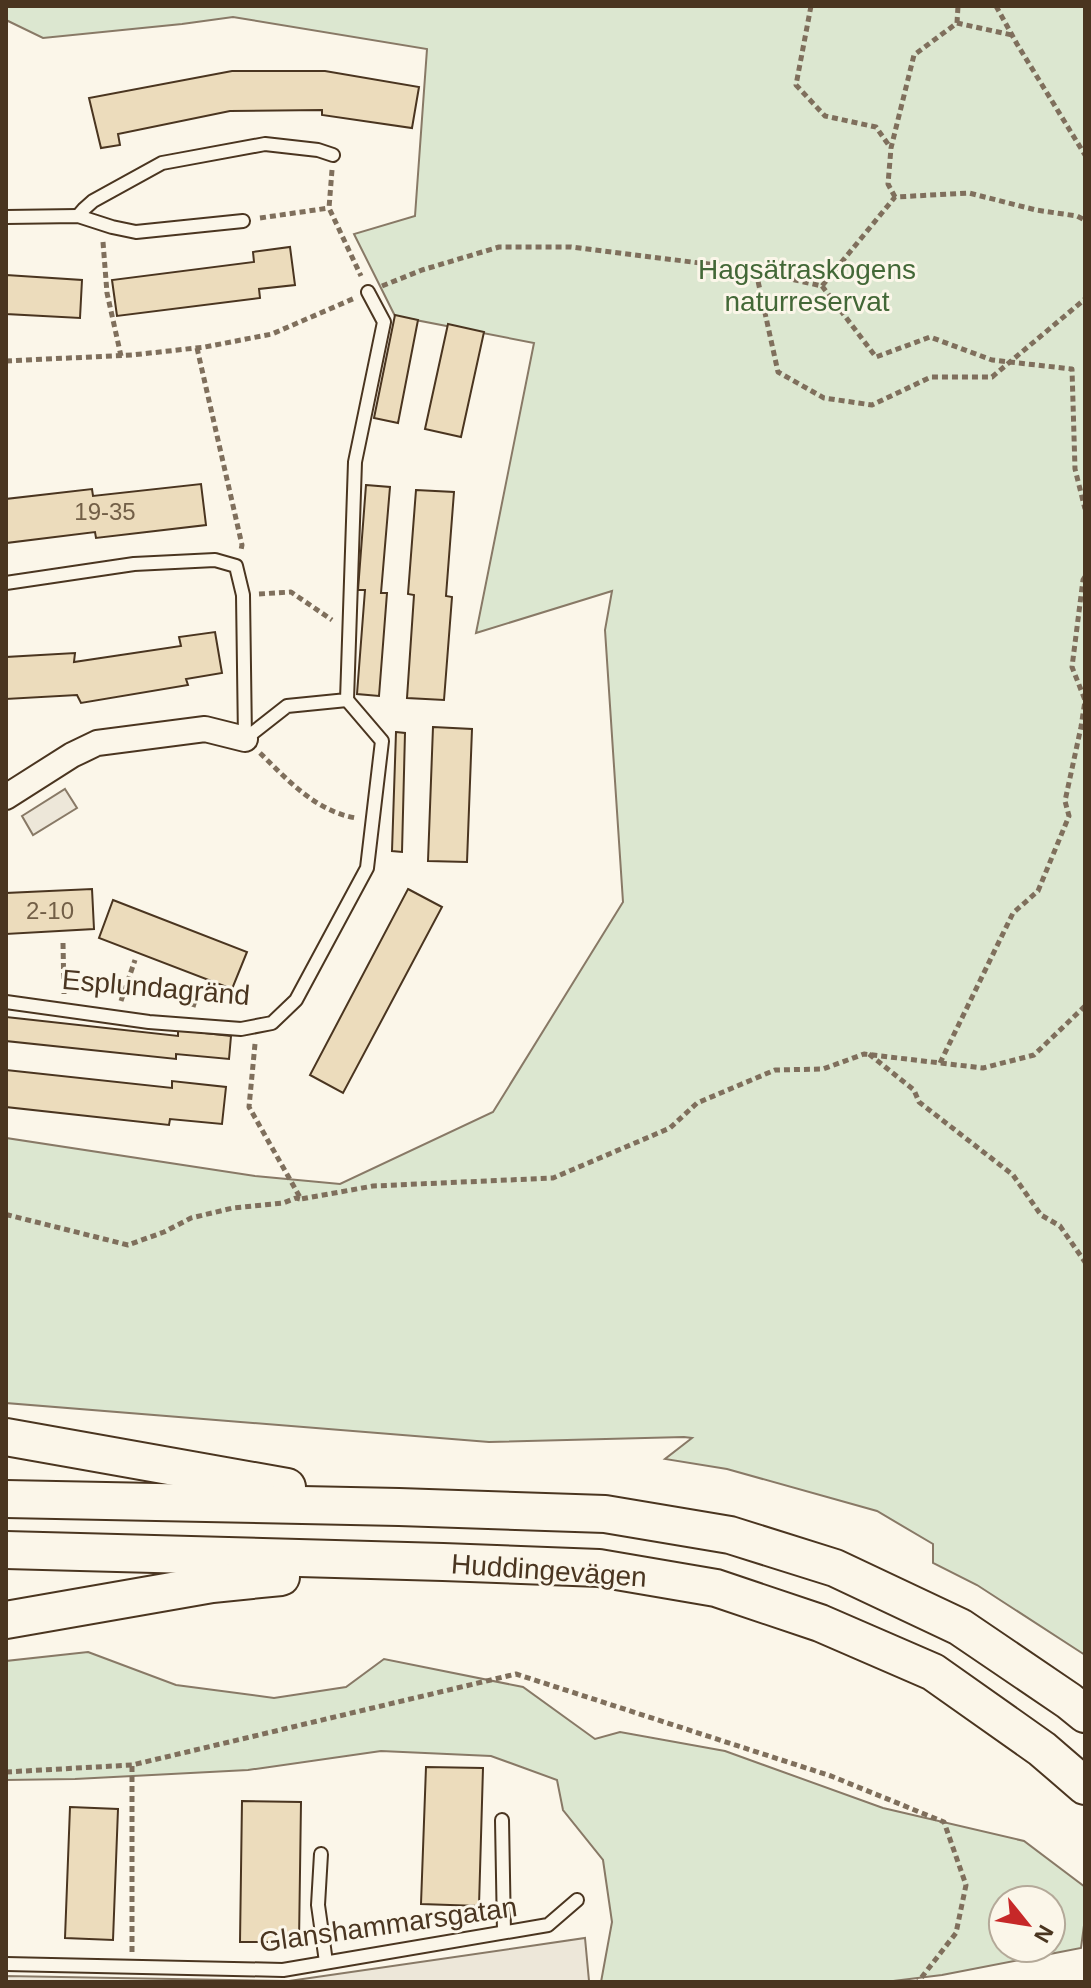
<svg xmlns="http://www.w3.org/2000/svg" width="1091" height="1988" viewBox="0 0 1091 1988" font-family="Arial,sans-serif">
  <rect width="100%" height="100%" fill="#fbf6e9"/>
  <g fill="#dce7d0" stroke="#887966" stroke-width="2" fill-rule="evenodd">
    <path d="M6,6H1085V1655L977,1585L933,1563V1544L877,1511L727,1469L665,1459L692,1438L684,1437L489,1442L6,1403V1138L255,1176L340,1184L493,1112L623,902L605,630L612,591L476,633L534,343L395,316L354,234L415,216L427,49L233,17L182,24L43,38L6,20Z"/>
    <path d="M88,1652L176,1685L274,1698L346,1687L384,1659L523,1687L595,1739L620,1732L725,1751L883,1808L1024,1841L1085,1887V1918L1081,1948L942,1975L885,1982H601L612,1922L603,1860L563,1810L557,1780L491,1756L381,1751L248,1770L75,1779L6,1780V1661ZM1051,1900V1948H1003V1900Z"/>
  </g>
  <g fill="#ede7d9" stroke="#887966" stroke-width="2">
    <path d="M65,789L77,808L33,835L22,816Z"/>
    <path d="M585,1938L589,1981L583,1982H6V1976L289,1981Z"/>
  </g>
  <g fill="#ecdcbc" stroke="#4a3520" stroke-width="2">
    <path d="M232,71H325L419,87L412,128L322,115V110L230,111L118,134L120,145L101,148L89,98Z"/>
    <path d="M290,247L295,285L259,289L260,298L117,316L112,280L254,262L253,252Z"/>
    <path d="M6,275L82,280L80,318L6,314Z"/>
    <path d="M395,315L418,320L398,423L374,418Z"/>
    <path d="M448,324L484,332L461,437L425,429Z"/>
    <path d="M201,484L206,525L96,538L95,532L6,543V499L92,489L93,496Z"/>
    <path d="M366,485L390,487L381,593H387L379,696L357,694L365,590H358Z"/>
    <path d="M416,490L454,492L446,596L452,597L444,700L407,698L414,595L408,594Z"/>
    <path d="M215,632L222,673L186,679L188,685L81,703L77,695L6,699V657L75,653L74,662L181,646L179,637Z"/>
    <path d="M433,727L472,729L467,862L428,861Z"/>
    <path d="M396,732L405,733L402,852L392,851Z"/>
    <path d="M92,889L94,929L6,934V893Z"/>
    <path d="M408,889L442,907L343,1093L310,1075Z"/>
    <path d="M113,900L247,952L232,989L99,938Z"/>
    <path d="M6,1017L178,1036V1030L231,1036L229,1059L176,1054V1059L6,1041Z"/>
    <path d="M6,1070L172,1088V1081L226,1087L222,1124L170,1119L169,1125L6,1107Z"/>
    <path d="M426,1767L483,1768L479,1906L421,1904Z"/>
    <path d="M242,1801L301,1802L299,1942H240Z"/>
    <path d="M70,1807L118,1809L113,1940L65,1938Z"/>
  </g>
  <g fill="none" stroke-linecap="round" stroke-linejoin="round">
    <defs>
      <g id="lane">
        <path d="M78,216L84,209L93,201L162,163L265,144L318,150L333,155"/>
        <path d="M6,217L78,216L112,227L136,232L243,221"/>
        <path d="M6,583L134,564L215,560L236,566L243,595L245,739"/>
        <path d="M245,739L287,706L347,700L355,462L384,322L368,292"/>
        <path d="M6,1002L149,1022L241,1029L272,1023L296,1000L367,868L382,741L347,700"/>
        <path d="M502,1820L504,1932"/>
        <path d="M321,1854L318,1905L326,1962"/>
        <path d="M6,1964L283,1970L548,1925L577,1900"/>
      </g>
      <path id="street" d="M6,797L72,755L97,743L205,729L245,739"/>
      <g id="primary">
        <path d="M6,1437L287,1487"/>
        <path d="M6,1499L399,1507L605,1514L730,1535L835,1568L960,1627L1069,1701L1085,1714"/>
        <path d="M6,1550L443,1562L599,1568L716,1588L820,1623L933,1672L1042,1749L1085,1786"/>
        <path d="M6,1620L212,1584L281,1577"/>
      </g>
    </defs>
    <use href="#lane" stroke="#4a3520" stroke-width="16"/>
    <use href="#street" stroke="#4a3520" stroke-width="28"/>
    <use href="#primary" stroke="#4a3520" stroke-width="40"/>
    <g stroke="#7f6f5c" stroke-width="5" stroke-dasharray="6 4" stroke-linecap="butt">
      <path d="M811,6L796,85L825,116L876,127L890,147"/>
      <path d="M996,6L1017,44L1085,155"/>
      <path d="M957,23L958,6"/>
      <path d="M332,170L329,208L361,276"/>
      <path d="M895,197L888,184L891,148L914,55L957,23L1012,35"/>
      <path d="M260,218L329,208"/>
      <path d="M103,242L107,293L121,356"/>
      <path d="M756,272L778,372L824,398L872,405L931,377H992L1085,299"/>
      <path d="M382,286L422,270L499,247H571L740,268L822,286L895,197L969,193L1036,210L1077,216L1085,220"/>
      <path d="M822,286L876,357L930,337L992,360L1072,369L1075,469L1085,509"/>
      <path d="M197,348L242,545L241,550"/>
      <path d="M6,361L132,355L205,347L272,334L355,298"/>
      <path d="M1085,577L1083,580L1072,667L1085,700"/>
      <path d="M259,594L291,592L332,620"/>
      <path d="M260,753C288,780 315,811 356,818"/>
      <path d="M63,943L64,994"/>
      <path d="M121,1001L135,960"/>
      <path d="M193,1007L200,985"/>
      <path d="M255,1044L249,1107L301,1199L373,1186L553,1178L670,1128L697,1103L775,1070L823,1069L864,1054L983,1068L1034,1055L1085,1006"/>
      <path d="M869,1054L914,1090L919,1102L1013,1175L1041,1215L1060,1226L1085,1262"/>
      <path d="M940,1063L1013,913L1038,891L1069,816L1065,801L1081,727L1085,701"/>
      <path d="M6,1216L8,1215L128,1245L164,1232L191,1218L233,1208L283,1203L296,1198L300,1199"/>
      <path d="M6,1772L132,1765L516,1674L831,1776L944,1822L966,1885L956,1933L918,1982"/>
      <path d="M132,1952V1765"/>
    </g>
    <use href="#lane" stroke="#fbf6e9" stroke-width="12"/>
    <use href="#street" stroke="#fbf6e9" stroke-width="24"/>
    <use href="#primary" stroke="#fbf6e9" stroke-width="36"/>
  </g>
  <g text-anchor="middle" stroke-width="6" stroke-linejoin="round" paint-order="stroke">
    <g font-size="24" fill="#725f47">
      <text x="105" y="520">19-35</text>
      <text x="50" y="919">2-10</text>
    </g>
    <g font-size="28" fill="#436837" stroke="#fbf6e9">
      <text x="807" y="279">Hagsätraskogens<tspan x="807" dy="32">naturreservat</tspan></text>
    </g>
    <g font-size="28" fill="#4a3520" stroke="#fbf6e9">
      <text transform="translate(156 987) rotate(5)" y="10">Esplundagränd</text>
      <text transform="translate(549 1570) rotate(4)" y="10">Huddingevägen</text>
      <text transform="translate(388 1924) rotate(-8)" y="10">Glanshammarsgatan</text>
    </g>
  </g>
  <rect width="1091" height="1988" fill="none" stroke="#4a3520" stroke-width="16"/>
  <g transform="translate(1027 1924) rotate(120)"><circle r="38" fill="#fbf6e9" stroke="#b4a999" stroke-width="2"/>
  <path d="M0-6L14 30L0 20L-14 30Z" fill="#c62828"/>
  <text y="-12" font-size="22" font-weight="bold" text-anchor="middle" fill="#4a3520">N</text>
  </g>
</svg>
